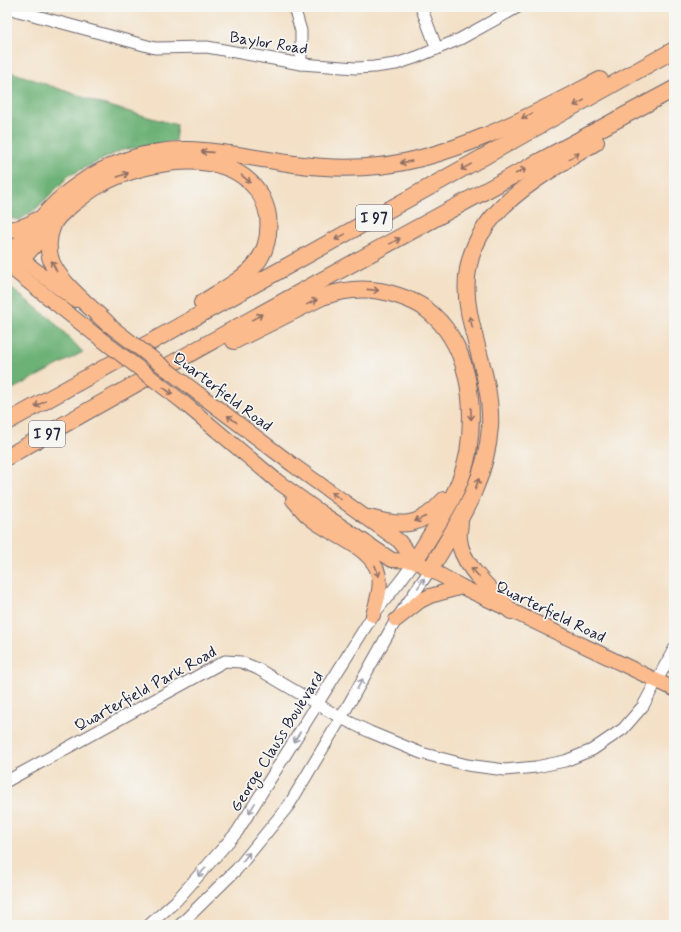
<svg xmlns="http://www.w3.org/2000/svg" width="681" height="932" viewBox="0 0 681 932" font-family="Mynerve,sans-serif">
  <rect width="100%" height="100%" fill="#f6f6f2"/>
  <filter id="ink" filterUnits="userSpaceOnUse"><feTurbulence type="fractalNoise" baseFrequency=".025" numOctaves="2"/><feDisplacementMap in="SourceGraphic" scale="8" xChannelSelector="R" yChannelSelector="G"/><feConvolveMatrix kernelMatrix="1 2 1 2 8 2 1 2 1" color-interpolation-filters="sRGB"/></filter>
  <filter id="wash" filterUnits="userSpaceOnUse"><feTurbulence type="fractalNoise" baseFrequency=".012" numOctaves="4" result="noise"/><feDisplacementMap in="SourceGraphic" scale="16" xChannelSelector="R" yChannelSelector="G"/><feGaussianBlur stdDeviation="0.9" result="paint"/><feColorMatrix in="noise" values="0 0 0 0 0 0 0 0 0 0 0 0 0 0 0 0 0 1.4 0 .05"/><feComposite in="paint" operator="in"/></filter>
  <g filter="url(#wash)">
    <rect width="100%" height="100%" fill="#f3e0c6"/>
    <g fill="#6cb176" stroke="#476a58">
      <path d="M9,71L102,104L177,125L175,141L122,150L70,175L37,208L20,220L7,218V72Z"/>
      <path d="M7,285L52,320L83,352L7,392Z"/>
    </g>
  </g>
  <g filter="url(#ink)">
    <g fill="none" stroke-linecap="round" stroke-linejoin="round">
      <defs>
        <g id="minor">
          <path d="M294,7L301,31V64"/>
          <path d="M421,7L437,49"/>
          <path d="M7,8L155,48L207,47L301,64L356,68L374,67L396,64L417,57L460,39L518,7"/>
          <path d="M7,781L225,661L241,662L258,669L341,718L370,732L421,753L467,765L505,770L536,767L565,761L592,750L623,729L643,706L674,649"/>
          <path d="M149,925L176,901L237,832L373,615L401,580L415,561"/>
          <path d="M180,925L237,869L289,805L341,718L396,620L430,570"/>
        </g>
        <g id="major">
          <path d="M13,253L75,300"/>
          <path d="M7,265L93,333"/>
          <path d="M199,394L293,465L399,541L415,561L462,587L674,689"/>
          <path d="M184,403L277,481L323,514L392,560L415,561"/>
          <path d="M293,500C299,506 303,513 310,518C329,535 374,547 379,576C382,588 376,603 373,615"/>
          <path d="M396,620L420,601L430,596L462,587"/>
        </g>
        <g id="highway">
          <path d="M7,229C18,230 28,226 37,220"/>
          <path d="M7,258C29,235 48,206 75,187C106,164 149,149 188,150C223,151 259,159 294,164C323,168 351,169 379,166C454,158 534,114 600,80"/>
          <path d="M13,269L52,225"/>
          <path d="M109,325C92,308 61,284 52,263C47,251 48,236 53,225C56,216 67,209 74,203C82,197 91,189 101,184C140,163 214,147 250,182C259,190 266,203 268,216C273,267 239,279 202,303"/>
          <path d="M234,341L322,297C347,288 374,287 399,296C408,299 418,303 426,309C469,342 476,402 468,453C461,492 435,527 415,561"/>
          <path d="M7,422L487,155L674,50"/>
          <path d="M7,457C227,331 450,209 674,89"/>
          <path d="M369,518C402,527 420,528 444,500"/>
          <path d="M460,521C460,527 458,533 459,539C461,566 494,592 511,611"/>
          <path d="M430,570C458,522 486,484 490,427C492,385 476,351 469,312C451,221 531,182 596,142"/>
        </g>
      </defs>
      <use href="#minor" stroke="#6b646c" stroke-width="13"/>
      <use href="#major" stroke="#6b646c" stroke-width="16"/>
      <use href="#highway" stroke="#6b646c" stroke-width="18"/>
      <use href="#minor" stroke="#fff" stroke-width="11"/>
      <use href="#major" stroke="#fbbb8d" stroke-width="14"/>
      <use href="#highway" stroke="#fbbb8d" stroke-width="16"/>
      <defs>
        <g id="major-bridge">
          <path d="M109,325L199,394"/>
          <path d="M93,333L184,403"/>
        </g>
      </defs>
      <use href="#major-bridge" stroke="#6b646c" stroke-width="16" stroke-linecap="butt"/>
      <use href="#major-bridge" stroke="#fbbb8d" stroke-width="14"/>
    </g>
    <defs><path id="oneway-shaft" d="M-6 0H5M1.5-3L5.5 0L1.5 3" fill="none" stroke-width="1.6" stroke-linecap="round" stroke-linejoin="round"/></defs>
    <g stroke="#8e6e64">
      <use href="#oneway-shaft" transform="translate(579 103) rotate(151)"/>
      <use href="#oneway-shaft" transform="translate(527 116) rotate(155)"/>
      <use href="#oneway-shaft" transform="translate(207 152) rotate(-176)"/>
      <use href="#oneway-shaft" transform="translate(574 156) rotate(-31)"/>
      <use href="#oneway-shaft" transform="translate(406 162) rotate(170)"/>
      <use href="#oneway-shaft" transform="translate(466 167) rotate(151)"/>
      <use href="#oneway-shaft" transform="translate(521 171) rotate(-28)"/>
      <use href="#oneway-shaft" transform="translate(123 175) rotate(-20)"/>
      <use href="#oneway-shaft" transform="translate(246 179) rotate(40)"/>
      <use href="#oneway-shaft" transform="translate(340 237) rotate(151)"/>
      <use href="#oneway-shaft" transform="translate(395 241) rotate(-29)"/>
      <use href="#oneway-shaft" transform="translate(54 266) rotate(-116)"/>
      <use href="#oneway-shaft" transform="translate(373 290) rotate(6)"/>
      <use href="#oneway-shaft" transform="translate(312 302) rotate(-26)"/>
      <use href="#oneway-shaft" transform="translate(257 317) rotate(-29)"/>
      <use href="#oneway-shaft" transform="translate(471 322) rotate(-104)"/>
      <use href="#oneway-shaft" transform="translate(168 391) rotate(37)"/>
      <use href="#oneway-shaft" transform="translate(40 404) rotate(151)"/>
      <use href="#oneway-shaft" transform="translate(471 414) rotate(89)"/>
      <use href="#oneway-shaft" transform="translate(232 419) rotate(-143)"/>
      <use href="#oneway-shaft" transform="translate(477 484) rotate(-71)"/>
      <use href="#oneway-shaft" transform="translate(336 496) rotate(-145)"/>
      <use href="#oneway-shaft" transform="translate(420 519) rotate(155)"/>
      <use href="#oneway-shaft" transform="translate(377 571) rotate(70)"/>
      <use href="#oneway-shaft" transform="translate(475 572) rotate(-131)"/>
    </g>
    <g stroke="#9c9ca7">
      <use href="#oneway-shaft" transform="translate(421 583) rotate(-56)"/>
      <use href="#oneway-shaft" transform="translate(360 684) rotate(-61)"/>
      <use href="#oneway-shaft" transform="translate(297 737) rotate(122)"/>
      <use href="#oneway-shaft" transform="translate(252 808) rotate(122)"/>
      <use href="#oneway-shaft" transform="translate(246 857) rotate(-51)"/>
      <use href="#oneway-shaft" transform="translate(202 872) rotate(131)"/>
    </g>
  </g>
  <g text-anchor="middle" stroke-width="3.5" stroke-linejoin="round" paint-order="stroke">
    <g fill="#f6f6f2" stroke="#626272" stroke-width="1">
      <rect x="356" y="205" width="36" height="26" rx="3"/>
      <rect x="29" y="421" width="36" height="26" rx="3"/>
    </g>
    <g font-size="15" font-weight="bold" fill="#22223b">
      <text x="374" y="223">I 97</text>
      <text x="47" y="439">I 97</text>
    </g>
    <g font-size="16" fill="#22223b" stroke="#f6f6f2">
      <text transform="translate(269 42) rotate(9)" y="6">Baylor Road</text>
      <text transform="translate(223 391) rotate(37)" y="6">Quarterfield Road</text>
      <text transform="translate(551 611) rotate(26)" y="6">Quarterfield Road</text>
      <text transform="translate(145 688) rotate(-29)" y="6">Quarterfield Park Road</text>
      <text transform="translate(276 741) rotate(-58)" y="6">George Clauss Boulevard</text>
    </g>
  </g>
  <rect width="681" height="932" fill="none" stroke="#f6f6f2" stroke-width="24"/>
</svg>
